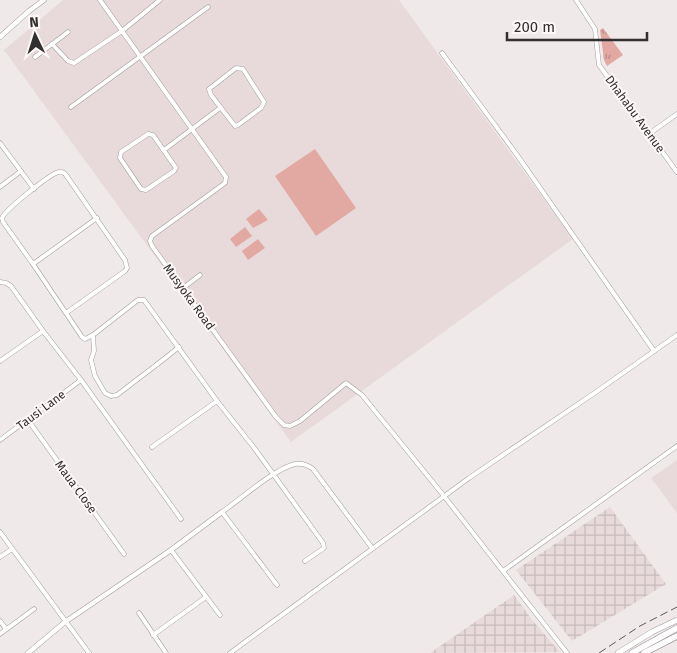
<svg xmlns="http://www.w3.org/2000/svg" width="677" height="653" viewBox="0 0 677 653" font-family="'Fira Sans',sans-serif">
  <defs>
    <pattern id="industrial-grid" width="8" height="8" patternUnits="userSpaceOnUse" patternTransform="scale(1.25)"><rect width="8" height="8" fill="#e8dada"/><path d="M0 4h8M4 0v8" fill="none" stroke="#c7bbbb"/></pattern>
    <pattern id="park-tufts" width="24" height="20" patternUnits="userSpaceOnUse" patternTransform="scale(1.25)"><rect width="24" height="20" fill="#e2a9a3"/><path d="M3 7l-1-3M5 7V3M7 7l1-3M15 17l-1-3M17 17v-4M19 17l1-3" fill="none" stroke="#b88a85"/></pattern>
  </defs>
  <rect width="100%" height="100%" fill="#efeae9"/>
  <g fill="#e8dada">
    <path d="M63,0H399L573,239L291,442L4,50Z"/>
    <path d="M677,460V513L651,478Z"/>
  </g>
  <g fill="url(#industrial-grid)">
    <path d="M610,507L666,584L572,641L516,570Z"/>
    <path d="M514,595L533,621L560,652L430,653Z"/>
  </g>
  <g fill="#e2a9a3">
    <path d="M315,149L356,208L316,236L275,176Z"/>
    <path d="M259,209L268,220L253,228L246,219Z"/>
    <path d="M245,227L252,236L236,247L230,239Z"/>
    <path d="M258,239L265,248L248,260L242,251Z"/>
  </g>
  <path fill="url(#park-tufts)" d="M603,28L623,55L607,66L604,60L600,30Z"/>
  <g fill="none" stroke-linecap="round" stroke-linejoin="round">
    <defs>
      <g id="minor">
        <path d="M100,0L226,177L225,183L152,236L150,241L152,246L276,417L284,425L290,426L300,421L346,383L362,395L444,496L567,653"/>
        <path d="M576,0L595,29L599,65L602,69L677,172"/>
        <path d="M52,44L68,61L74,63L122,31L160,0"/>
        <path d="M442,53L517,155L654,351"/>
        <path d="M35,57L68,32"/>
        <path d="M236,68L243,69L264,102L261,108L238,125L235,126L211,95L209,89Z"/>
        <path d="M71,107L208,7"/>
        <path d="M148,134L153,135L176,168L174,171L146,190L141,189L120,158L121,152Z"/>
        <path d="M649,134L677,114"/>
        <path d="M0,143L34,189"/>
        <path d="M164,150L220,108"/>
        <path d="M0,187L21,171"/>
        <path d="M33,264L97,218"/>
        <path d="M0,282L6,283L11,286L43,331L0,361"/>
        <path d="M182,289L200,275"/>
        <path d="M66,313L125,271L127,268L125,260L66,175C63,172 64,172 59,172C51,173 5,210 2,218L3,222L33,264L82,337L85,339L93,335L134,303L138,300H144L217,401L255,449L323,543L324,548L305,561"/>
        <path d="M43,331L81,380L181,519"/>
        <path d="M93,335L94,351L91,360L95,376L105,393L111,396L117,395L164,359L179,347"/>
        <path d="M28,420L124,554"/>
        <path d="M0,440L81,380"/>
        <path d="M152,447L217,401"/>
        <path d="M0,532L89,653"/>
        <path d="M171,550L220,615"/>
        <path d="M0,557L12,549"/>
        <path d="M503,571L677,446"/>
        <path d="M277,585L222,512C241,499 274,469 295,464C302,463 308,465 313,469L372,548"/>
        <path d="M139,613L166,653"/>
        <path d="M0,621L6,629"/>
        <path d="M0,634L34,609"/>
        <path d="M153,635L206,597"/>
        <path d="M230,653L469,478L596,392L677,335"/>
      </g>
      <g id="tertiary">
        <path d="M0,37L29,11L44,0"/>
        <path d="M28,653L65,622L171,550L222,512"/>
      </g>
      <path id="secondary" d="M618,653L652,632L677,620"/>
      <g id="primary">
        <path d="M632,653L677,628"/>
        <path d="M644,653L677,636"/>
      </g>
    </defs>
    <use href="#minor" stroke="#a19c9c" stroke-width="5"/>
    <use href="#tertiary" stroke="#a19c9c" stroke-width="5.5"/>
    <use href="#secondary" stroke="#a19c9c" stroke-width="6"/>
    <use href="#primary" stroke="#a19c9c" stroke-width="7"/>
    <use href="#minor" stroke="#fff" stroke-width="4"/>
    <use href="#tertiary" stroke="#fff" stroke-width="4.5"/>
    <use href="#secondary" stroke="#fff" stroke-width="5"/>
    <use href="#primary" stroke="#fff" stroke-width="5.5"/>
    <path stroke="#5d5a5a" stroke-width="1" stroke-dasharray="8 4" stroke-linecap="butt" d="M599,653L640,626L677,607"/>
  </g>
  <g text-anchor="middle" stroke-width="4" stroke-linejoin="round" paint-order="stroke">
    <g font-size="12" fill="#312f2f" stroke="#fdf7f7">
      <text transform="translate(635 114) rotate(54)" y="4">Dhahabu Avenue</text>
      <text transform="translate(189 297) rotate(54)" y="4">Musyoka Road</text>
      <text transform="translate(41 410) rotate(-37)" y="4">Tausi Lane</text>
      <text transform="translate(76 487) rotate(54)" y="4">Maua Close</text>
    </g>
  </g>
  <g transform="translate(35 35) rotate(356)" stroke="#fdf7f7" stroke-width="4" paint-order="stroke">
  <path d="M0-4L9 19L0 12L-9 19Z" fill="#312f2f"/>
  <text y="-8" font-size="14" font-weight="bold" text-anchor="middle" fill="#312f2f">N</text>
  </g>
  <path d="M507 32v8h140v-8" fill="none" stroke="#312f2f" stroke-width="2.5"/>
  <text x="514" y="32" font-size="15" fill="#312f2f" stroke="#fdf7f7" stroke-width="4" paint-order="stroke">200 m</text>
</svg>
